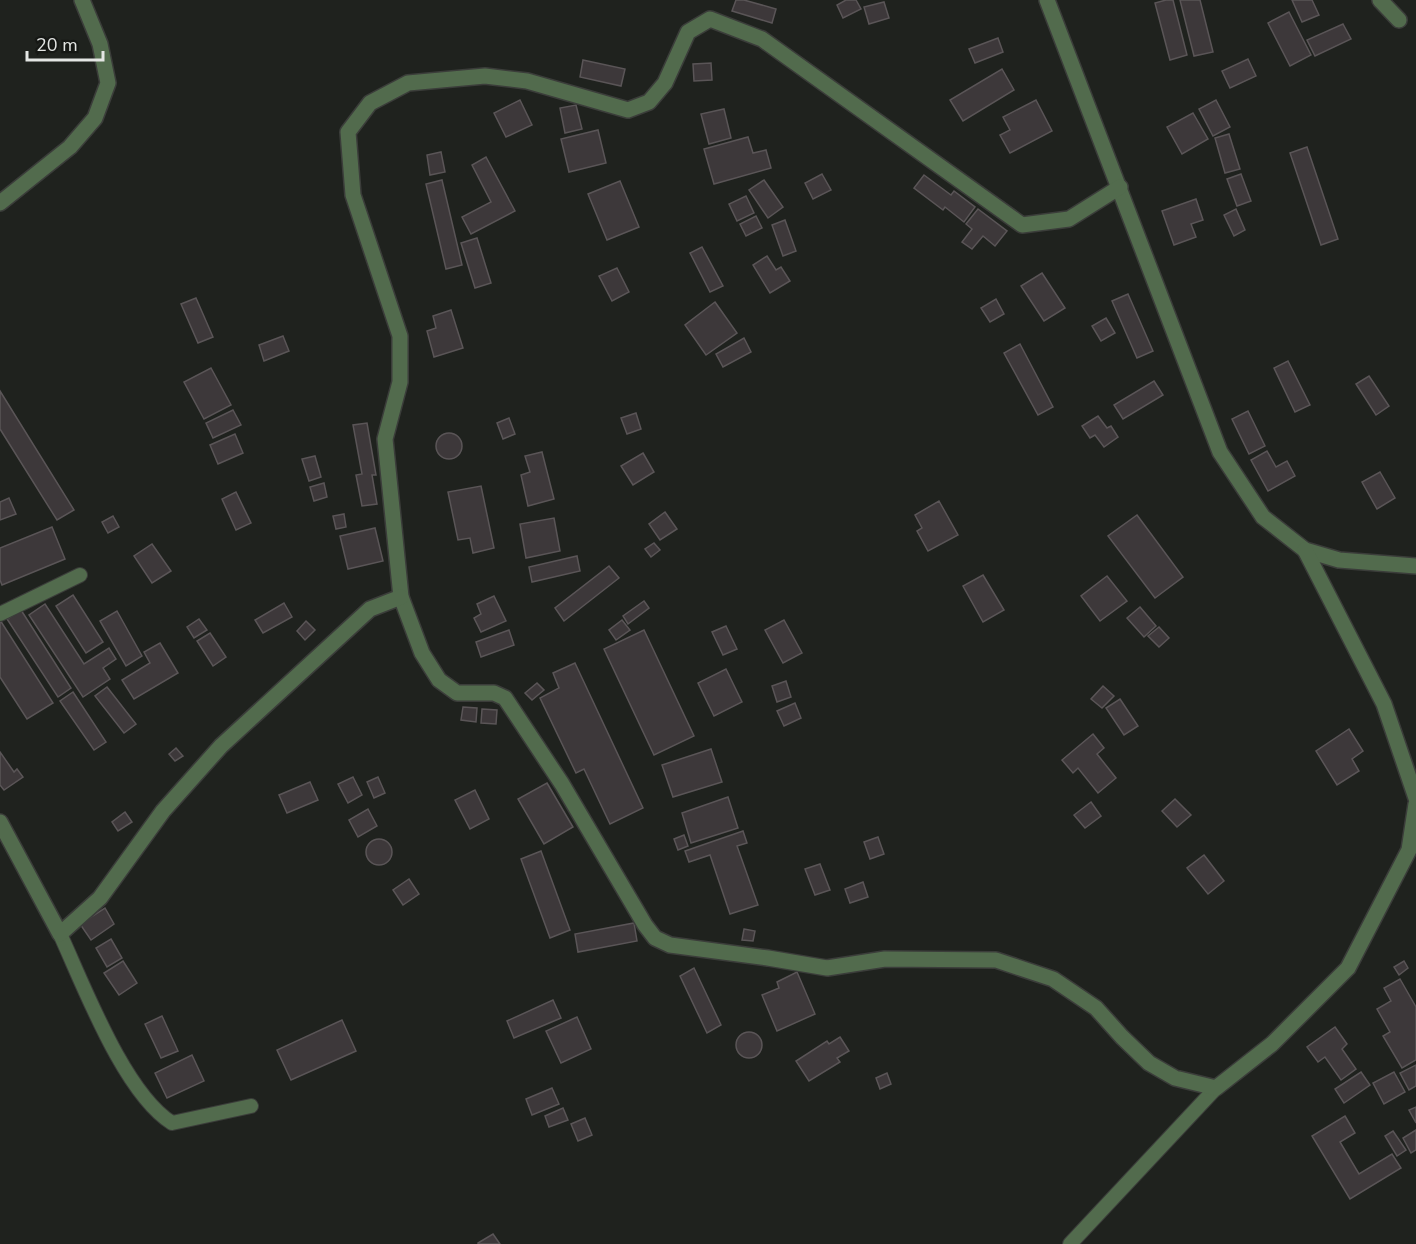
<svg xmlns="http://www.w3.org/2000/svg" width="1416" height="1244" viewBox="0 0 1416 1244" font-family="'Nunito Sans',sans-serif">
  <rect width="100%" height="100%" fill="#1f221e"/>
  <g fill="#3d383a" stroke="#5a5557" stroke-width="1.5">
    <path d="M736,0H744L776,9L772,23L732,11Z"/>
    <path d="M846,0H856L861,9L843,18L837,5Z"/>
    <path d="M1166,0H1173L1187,55L1170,60L1155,3Z"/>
    <path d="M1180,0H1200L1213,52L1194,56Z"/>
    <path d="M1292,0H1312L1319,15L1302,22Z"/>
    <path d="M884,2L889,18L869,24L864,7Z"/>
    <path d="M1289,12L1311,55L1290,66L1268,23Z"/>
    <path d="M1343,24L1351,39L1315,56L1307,40Z"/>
    <path d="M998,38L1003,52L975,63L969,49Z"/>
    <path d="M1248,59L1256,76L1230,88L1222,71Z"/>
    <path d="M583,60L625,69L621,86L580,77Z"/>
    <path d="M711,63L712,80L694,81L693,64Z"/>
    <path d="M1002,69L1014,90L963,121L950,100Z"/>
    <path d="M520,100L532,125L506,137L494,113Z"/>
    <path d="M1036,100L1052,131L1010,153L1000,135L1010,130L1003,117Z"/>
    <path d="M1216,100L1230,127L1213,136L1199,109Z"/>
    <path d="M576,105L582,129L565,133L560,108Z"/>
    <path d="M724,109L731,138L709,144L701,114Z"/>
    <path d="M1193,113L1208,139L1182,154L1167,127Z"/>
    <path d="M598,130L606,163L569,172L561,139Z"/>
    <path d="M1229,134L1240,169L1225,173L1215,138Z"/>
    <path d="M748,137L753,153L766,150L771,168L714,184L704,149Z"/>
    <path d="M1307,147L1338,239L1321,245L1290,153Z"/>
    <path d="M441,152L445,172L430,175L427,155Z"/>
    <path d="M486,157L515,211L471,234L462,217L491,202L472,165Z"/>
    <path d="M822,174L831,190L813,199L805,183Z"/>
    <path d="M1241,174L1251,201L1237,206L1227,179Z"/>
    <path d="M924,175L951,195L954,191L975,207L964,222L945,207L943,210L914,188Z"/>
    <path d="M442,180L462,265L446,269L426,184Z"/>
    <path d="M764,180L783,207L768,218L749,190Z"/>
    <path d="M620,181L639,227L607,240L588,194Z"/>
    <path d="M746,196L754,213L737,221L729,204Z"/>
    <path d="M1196,199L1203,220L1191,224L1196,237L1174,245L1162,211Z"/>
    <path d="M978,209L1007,231L995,246L983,236L972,249L962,242L972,229L966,224Z"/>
    <path d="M1236,209L1245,230L1234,236L1224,215Z"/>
    <path d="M756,216L762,228L746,236L740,224Z"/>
    <path d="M785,220L796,251L783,256L772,225Z"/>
    <path d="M477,238L491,283L475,288L461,243Z"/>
    <path d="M702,247L723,286L710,292L690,253Z"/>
    <path d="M767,256L776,270L781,267L790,281L770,293L753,265Z"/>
    <path d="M617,268L629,292L612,301L599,276Z"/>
    <path d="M1042,273L1065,308L1044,321L1021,286Z"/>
    <path d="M1128,294L1153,351L1137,358L1112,301Z"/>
    <path d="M196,298L213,337L198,343L181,304Z"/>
    <path d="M996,299L1004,314L990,322L981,308Z"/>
    <path d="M715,302L737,333L706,355L685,325Z"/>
    <path d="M451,310L463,348L434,357L427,331L436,328L433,316Z"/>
    <path d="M1106,318L1115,333L1101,341L1092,326Z"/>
    <path d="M283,336L289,351L264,361L259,345Z"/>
    <path d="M744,338L751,352L723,367L716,354Z"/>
    <path d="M1020,344L1053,407L1038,415L1004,353Z"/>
    <path d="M1288,361L1310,405L1295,412L1274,368Z"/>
    <path d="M211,368L231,405L204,419L184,382Z"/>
    <path d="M1369,376L1389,406L1376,415L1356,384Z"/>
    <path d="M1154,381L1163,395L1123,419L1114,405Z"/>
    <path d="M0,391L74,510L57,520L0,429Z"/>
    <path d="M233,410L241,425L213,438L206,423Z"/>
    <path d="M1248,411L1265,446L1249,454L1232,419Z"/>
    <path d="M636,413L641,429L627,434L621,418Z"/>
    <path d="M1098,416L1107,428L1111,426L1118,437L1104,447L1095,435L1090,438L1082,426Z"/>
    <path d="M509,418L515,434L503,439L497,423Z"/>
    <path d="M367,423L376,475H372L377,504L362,506L356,475L362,474L353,425Z"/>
    <circle cx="449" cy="446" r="13"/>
    <path d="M235,434L243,453L218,464L210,445Z"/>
    <path d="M1267,451L1276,467L1287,461L1295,476L1268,491L1251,460Z"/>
    <path d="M542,452L554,499L528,506L521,475L530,472L525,456Z"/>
    <path d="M643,453L654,472L633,485L621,466Z"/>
    <path d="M315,456L321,477L309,481L302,459Z"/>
    <path d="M1380,472L1395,498L1377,509L1362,482Z"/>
    <path d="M324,483L327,497L314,501L310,487Z"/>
    <path d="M481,486L494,548L473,553L470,538L458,540L448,492Z"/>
    <path d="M236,492L251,523L236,530L222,499Z"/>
    <path d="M9,498L16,514L0,520V502Z"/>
    <path d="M939,501L958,535L928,551L917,531L922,528L915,515Z"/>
    <path d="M665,512L677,529L660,540L649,524Z"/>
    <path d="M344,514L346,527L336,529L333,516Z"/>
    <path d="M1137,515L1183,577L1155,598L1108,536Z"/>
    <path d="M113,516L119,527L108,533L102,522Z"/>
    <path d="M554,518L560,551L526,558L520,524Z"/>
    <path d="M52,527L65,559L2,585L0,580V548Z"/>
    <path d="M375,528L383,561L348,569L340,536Z"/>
    <path d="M654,543L660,550L651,557L645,549Z"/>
    <path d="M152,544L171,571L152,583L134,556Z"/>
    <path d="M577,556L580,571L532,582L529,567Z"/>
    <path d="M609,566L619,578L564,621L555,608Z"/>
    <path d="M983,575L1004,610L983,622L963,586Z"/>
    <path d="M1107,576L1127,601L1100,621L1081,596Z"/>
    <path d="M73,595L103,642L86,653L56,606Z"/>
    <path d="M494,596L506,621L481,632L474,618L481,614L477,604Z"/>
    <path d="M644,601L649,608L628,624L623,616Z"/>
    <path d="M284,603L292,617L263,633L255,620Z"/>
    <path d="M45,604L84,664L109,648L116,659L103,668L110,679L83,697L29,615Z"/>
    <path d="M1140,607L1156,626L1144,637L1127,618Z"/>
    <path d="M21,610L71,688L58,697L7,619Z"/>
    <path d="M117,611L142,656L126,666L100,621Z"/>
    <path d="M199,619L207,630L194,638L187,627Z"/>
    <path d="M0,620L53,703L27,719L0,677Z"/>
    <path d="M622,620L630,630L616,640L609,630Z"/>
    <path d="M784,620L802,653L783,663L765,630Z"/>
    <path d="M306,621L315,630L305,640L297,631Z"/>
    <path d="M726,626L737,649L723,655L712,632Z"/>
    <path d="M1159,627L1169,638L1159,647L1148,636Z"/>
    <path d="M509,630L514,645L481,657L476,642Z"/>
    <path d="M644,630L694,736L654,755L604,649Z"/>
    <path d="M210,633L226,657L213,666L197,641Z"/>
    <path d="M160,643L178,673L134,699L122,680L150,663L144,652Z"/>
    <path d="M575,663L643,808L610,824L584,769L576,773L540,698L559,688L553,673Z"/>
    <path d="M726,669L742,702L714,716L698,683Z"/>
    <path d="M786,681L791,697L777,702L772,686Z"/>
    <path d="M537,683L544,690L532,700L525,693Z"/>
    <path d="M1103,686L1114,696L1102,708L1091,699Z"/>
    <path d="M107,687L136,724L124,733L95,696Z"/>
    <path d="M73,692L106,742L94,750L60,701Z"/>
    <path d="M1120,699L1138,726L1124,735L1106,708Z"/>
    <path d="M795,703L801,718L784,726L777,711Z"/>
    <path d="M463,707L477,708L476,722L461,720Z"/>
    <path d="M482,709L497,710L496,724L481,723Z"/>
    <path d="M1349,729L1363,751L1352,759L1359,771L1337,785L1316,751Z"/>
    <path d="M1093,734L1104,748L1097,754L1116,778L1098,793L1078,768L1073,773L1062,760Z"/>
    <path d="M176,748L183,756L175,761L169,754Z"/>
    <path d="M711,749L722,782L673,797L662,765Z"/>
    <path d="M0,752L14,772L17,769L23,777L4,790L0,785Z"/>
    <path d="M353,777L362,795L348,803L338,784Z"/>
    <path d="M378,777L385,793L374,798L367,782Z"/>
    <path d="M310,782L318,800L287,813L279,795Z"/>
    <path d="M547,783L573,827L544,844L518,799Z"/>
    <path d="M475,790L489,819L470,829L455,800Z"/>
    <path d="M728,797L738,828L691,843L682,813Z"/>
    <path d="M1175,799L1191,815L1177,827L1162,811Z"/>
    <path d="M1091,802L1101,816L1085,828L1074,815Z"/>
    <path d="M368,809L377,826L358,837L349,820Z"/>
    <path d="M125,812L132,822L118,831L112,822Z"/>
    <path d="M743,831L747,843L737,846L758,905L730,914L710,855L689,862L685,851Z"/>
    <path d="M684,835L688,846L678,850L674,839Z"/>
    <path d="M878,837L884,854L870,859L864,842Z"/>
    <circle cx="379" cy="852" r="13"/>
    <path d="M541,851L570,930L550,938L521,859Z"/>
    <path d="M1204,855L1224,881L1208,894L1187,868Z"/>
    <path d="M820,864L830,890L815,895L805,869Z"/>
    <path d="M409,879L419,894L403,905L393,890Z"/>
    <path d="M863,882L868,897L850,903L845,889Z"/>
    <path d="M105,908L114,924L91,940L80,924Z"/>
    <path d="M634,923L637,941L578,952L575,934Z"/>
    <path d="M744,929L755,931L753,941L742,940Z"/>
    <path d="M111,939L122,958L107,967L96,948Z"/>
    <path d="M123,961L137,983L119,995L104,973Z"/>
    <path d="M1404,961L1408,968L1399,975L1394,967Z"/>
    <path d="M694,968L721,1025L707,1033L680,976Z"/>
    <path d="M797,972L815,1014L777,1031L762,995L779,988L777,982Z"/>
    <path d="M1400,979L1416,1007V1060L1402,1068L1383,1036L1390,1032L1377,1009L1391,1001L1384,988Z"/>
    <path d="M553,1000L561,1018L514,1038L507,1021Z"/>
    <path d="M162,1016L178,1051L161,1058L145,1024Z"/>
    <path d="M577,1017L591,1049L561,1063L546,1031Z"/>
    <path d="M342,1020L356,1051L291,1080L277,1050Z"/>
    <path d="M1335,1027L1347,1044L1342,1049L1356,1069L1341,1080L1325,1057L1318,1062L1307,1047Z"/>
    <circle cx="749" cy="1045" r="13"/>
    <path d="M840,1037L849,1051L837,1058L840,1062L809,1081L796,1061L827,1041L829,1044Z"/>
    <path d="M192,1055L204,1081L167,1098L155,1073Z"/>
    <path d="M1416,1065V1086L1409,1090L1400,1073Z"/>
    <path d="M1361,1072L1370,1085L1344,1103L1335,1089Z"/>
    <path d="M1394,1072L1405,1092L1384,1104L1373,1083Z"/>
    <path d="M887,1073L891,1084L880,1089L876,1078Z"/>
    <path d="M552,1088L559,1104L532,1115L526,1099Z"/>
    <path d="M1416,1107V1123L1409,1110Z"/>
    <path d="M563,1108L568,1120L549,1127L545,1116Z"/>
    <path d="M1345,1116L1355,1133L1340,1142L1359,1174L1392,1154L1401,1168L1350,1199L1312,1136Z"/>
    <path d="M585,1118L592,1135L578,1141L571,1124Z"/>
    <path d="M1416,1130V1150L1411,1153L1403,1138Z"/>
    <path d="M1393,1131L1406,1150L1397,1156L1385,1136Z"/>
    <path d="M493,1234L500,1244H478V1243Z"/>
  </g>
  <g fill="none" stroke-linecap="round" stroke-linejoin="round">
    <defs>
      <g id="service">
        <path d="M0,614L80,575"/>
        <path d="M60,934C84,986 124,1093 172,1123L251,1106"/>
        <path d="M1070,1244L1216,1088"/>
      </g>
      <g id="minor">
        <path d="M1047,0L1220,452L1263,517L1305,550L1339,560L1416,566"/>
        <path d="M1380,0L1399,20"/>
        <path d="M1120,187L1069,219L1022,225L762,39L710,19L688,32L665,83L649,102L628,110L527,81L485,76L408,83L370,103L348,132L353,195L400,336V382L385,439L401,597L422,653L439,680L457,693H494L505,698L562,784L645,925L655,938L670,945L768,958L827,968L885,959L996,960L1053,979L1096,1008L1122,1037L1149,1063L1175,1078L1216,1088L1272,1044L1348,968L1409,850L1416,804"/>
        <path d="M0,203L70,147L95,118L108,83L100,44L82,0"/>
        <path d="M1305,550L1384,704L1416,798"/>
        <path d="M0,822L60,934L100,898L163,811L221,746L370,609L401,597"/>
      </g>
    </defs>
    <use href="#service" stroke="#3b3d3a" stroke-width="16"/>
    <use href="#minor" stroke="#3b3d3a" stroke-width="18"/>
    <use href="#service" stroke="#526b4d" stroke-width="14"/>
    <use href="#minor" stroke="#526b4d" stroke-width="15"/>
  </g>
  <path d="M27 51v9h76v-9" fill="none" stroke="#e4e6e4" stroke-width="3"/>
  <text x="36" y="51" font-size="18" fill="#e4e6e4" stroke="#161815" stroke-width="4.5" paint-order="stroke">20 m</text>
</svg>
